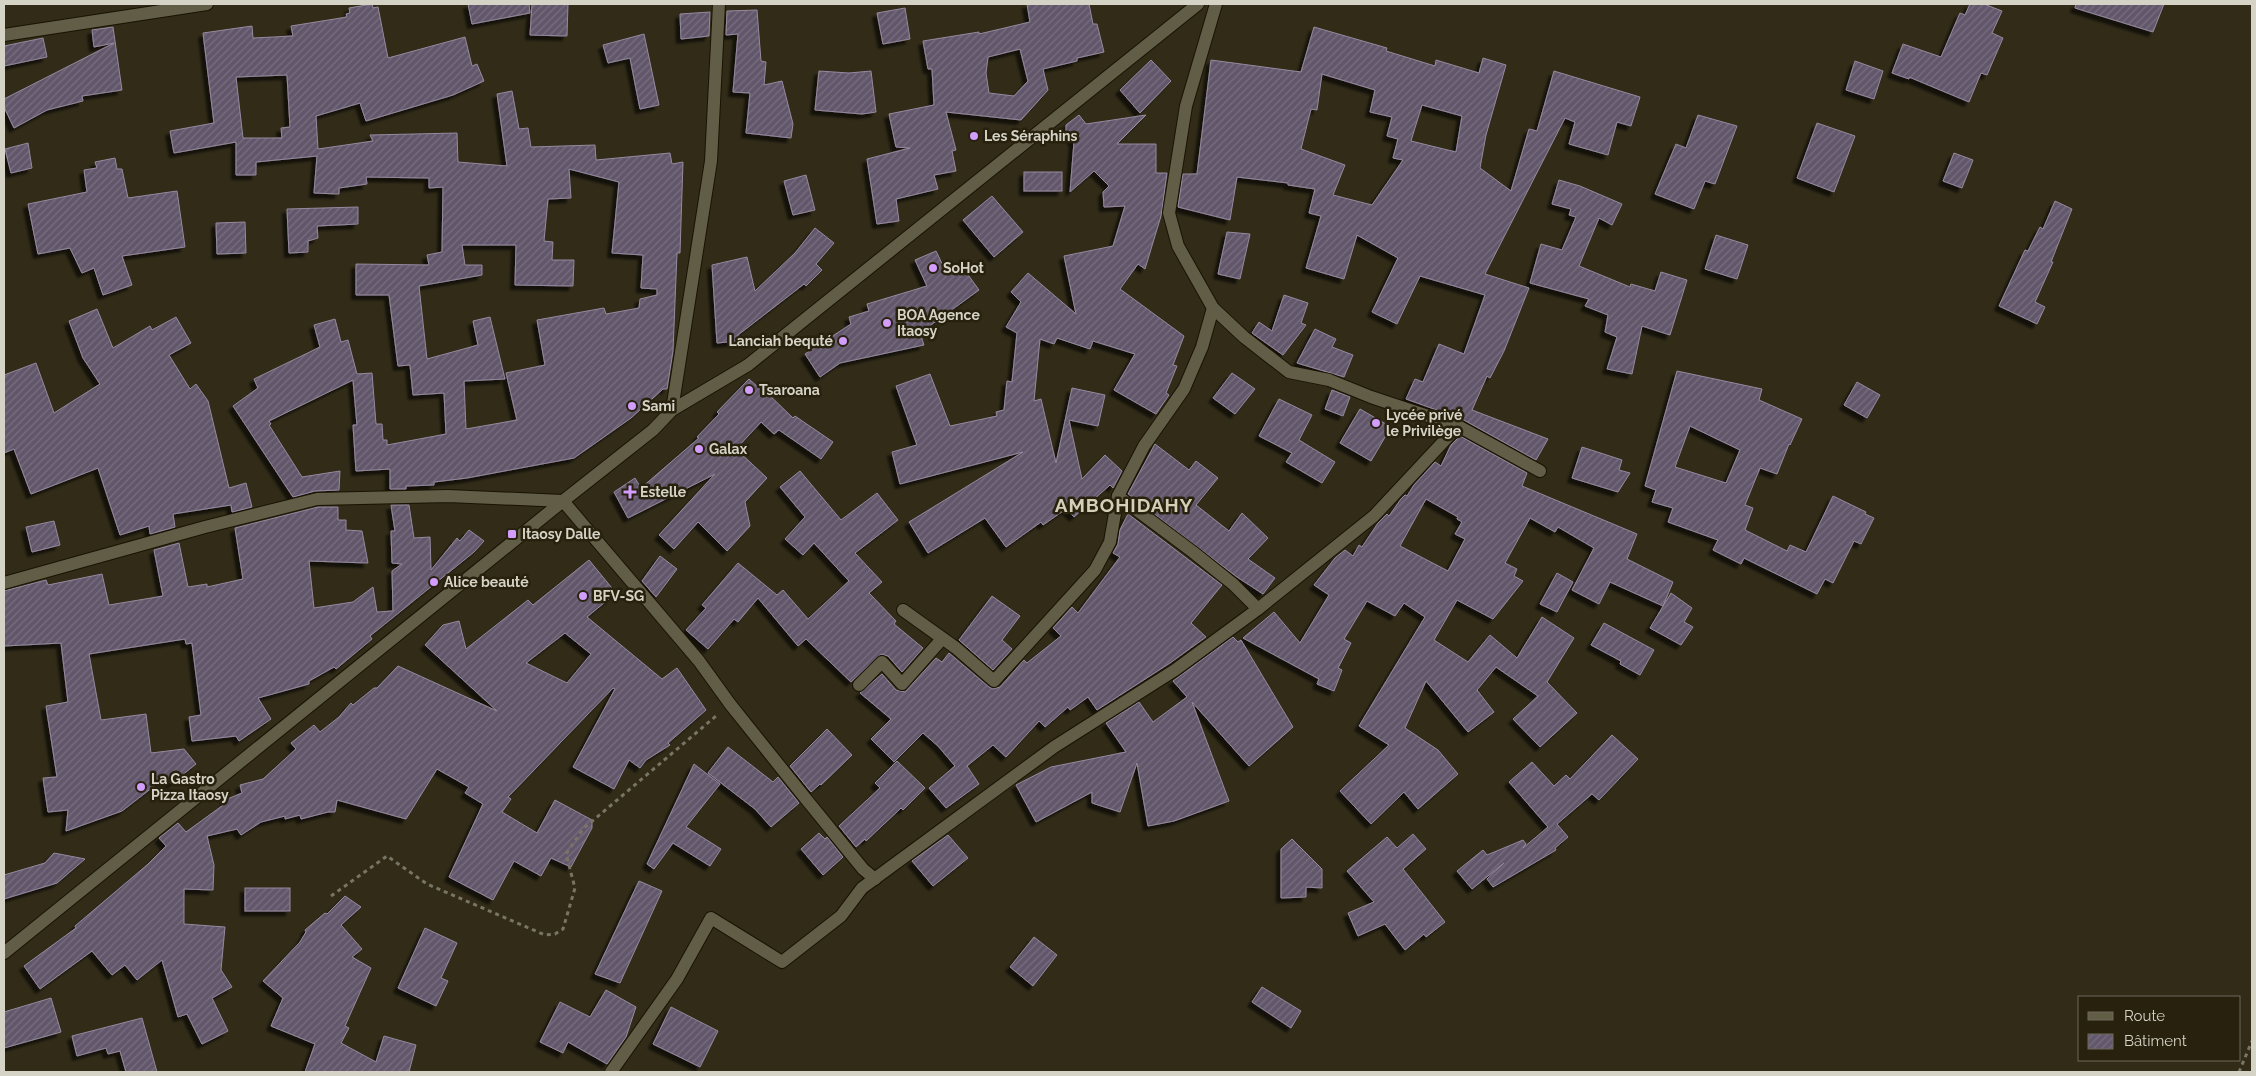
<svg xmlns="http://www.w3.org/2000/svg" width="2256" height="1076" viewBox="0 0 2256 1076" font-family="Raleway,sans-serif">
  <defs>
    <pattern id="building-hatch" width="6" height="6" patternUnits="userSpaceOnUse" patternTransform="scale(1.25)"><rect width="6" height="6" fill="#62576b"/><path d="M-1 1l2-2M0 6l6-6M5 7l2-2" fill="none" stroke="#786e7f"/></pattern>
    <filter id="shadow"><feDropShadow dx="-4.5" dy="4.5" stdDeviation="1" flood-color="#0009"/></filter>
  </defs>
  <rect width="100%" height="100%" fill="#312b18"/>
  <g fill="url(#building-hatch)" stroke="#958a9f" fill-rule="evenodd" filter="url(#shadow)">
    <path d="M372,4L373,8L378,7L388,58L465,37L472,66L477,64L484,81L453,95L366,121L360,103L316,116L318,149L373,141L370,135L457,133L458,162L507,166L497,94L512,91L519,129L528,128L531,147L595,145L596,160L670,153L672,164L683,162L680,253H677L673,351L667,389H663L631,418L574,458L467,478L434,482V485L406,486V489H390V469L356,471L353,425H357L353,380L269,421L271,424L269,425L302,477L340,471L339,490L315,491L293,497L233,406L258,388L254,379L320,347L314,325L335,319L341,342L348,340L357,374L372,373L376,424H382L383,440H387V445L446,434L444,393L413,395L410,365L398,366L389,295H356V264L429,265L427,255L442,252L443,187L429,188V178L366,177L367,184L339,188V194L314,193L317,156L256,162V175H236V142L174,153L170,131L214,123L203,33L252,26L253,38L293,36L291,26L347,17L346,14L350,13L349,8ZM287,75L290,127L281,128L282,138H243L236,77ZM569,169L619,182L612,253L643,255L641,288L657,289V295L640,299L639,308L606,314L604,308L537,320L545,365L506,373L517,420L466,429L464,381L505,379L490,317L473,321L478,345L427,359L419,286L482,275V265H465L462,245H516L515,285L573,286L574,260H552L553,242L544,241L548,199L571,198Z"/>
    <path d="M468,4H529L530,13L472,24Z"/>
    <path d="M532,4H568L567,36L530,35Z"/>
    <path d="M1027,4H1089L1093,24H1097L1104,52L1077,58V61L1043,69L1048,90L1021,120L946,112L956,150L952,151L956,171L934,175L938,189L896,199L899,221L877,224L867,159L910,148L896,147L889,114L934,105L932,69H928L923,41L979,32V34L1030,22ZM1020,49L1028,81L1014,96L989,93L986,73L988,57Z"/>
    <path d="M1970,4H1984L2002,11L1992,33L2003,38L1987,75L1981,73L1969,102L1909,77V79L1892,73L1903,44L1941,57L1960,13L1965,15Z"/>
    <path d="M2076,4H2164L2153,32L2075,8Z"/>
    <path d="M905,8L910,39L883,44L877,13Z"/>
    <path d="M757,10L761,61L766,62L764,85L782,81L793,124L791,138L746,133L750,93L733,92L738,34L726,35L727,11Z"/>
    <path d="M710,12L709,36L681,39L680,14Z"/>
    <path d="M113,27L122,90L82,96L83,101L47,110L14,128L4,107V99L114,43L94,47L92,30Z"/>
    <path d="M1314,27L1387,48L1386,51L1435,66L1436,60L1479,73L1483,58L1506,65L1486,135L1480,168L1511,191L1529,129L1537,131L1554,71L1640,97L1631,126L1617,122L1608,155L1569,144L1575,122L1565,118L1485,274L1529,288L1504,351L1490,378L1487,376L1472,410L1548,439L1536,460L1462,419L1406,399L1415,379L1423,382L1439,344L1464,354L1485,295L1420,276L1397,324L1372,312L1398,258L1357,235L1344,279L1306,268L1321,216L1309,213L1315,189L1288,185V183L1237,177L1230,220L1178,207L1183,174H1197L1211,60L1301,72ZM1322,74L1375,90L1370,112L1392,117L1387,136L1398,139L1393,158L1403,160L1372,205L1333,195L1345,165L1301,149L1311,109L1317,110ZM1422,105L1462,116L1456,152L1411,141Z"/>
    <path d="M644,34L659,105L640,109L630,58L608,63L603,45Z"/>
    <path d="M43,38L47,57L4,66V46Z"/>
    <path d="M1151,60L1171,81L1140,113L1120,90Z"/>
    <path d="M1855,61L1883,71L1874,99L1846,90Z"/>
    <path d="M819,71L849,73L871,71L876,112L862,114L815,110Z"/>
    <path d="M1079,115L1086,124L1146,115L1117,144H1156V173H1167L1161,216L1145,269L1138,264L1120,289L1184,336L1173,365L1177,366L1166,393L1169,395L1156,414L1114,390L1135,354L1093,341L1090,349L1057,338L1054,344L1040,339L1034,401L1041,399L1056,463L1072,388L1105,395L1098,426L1069,420L1082,479L1105,455L1122,471L1113,488L1110,485L1074,517L1066,509L1043,525L1041,522L1006,547L985,518L928,553L909,522L1023,452L900,484L892,452L917,445L896,386L930,374L950,426L997,416L996,412L1004,410L1007,381L1012,382L1017,333L1006,327L1021,302L1011,292L1028,273L1076,314L1064,256L1113,246L1125,206L1104,207L1103,192L1109,186L1094,171L1070,192L1074,142L1066,132V125Z"/>
    <path d="M1698,115L1737,126L1715,184L1705,181L1694,209L1655,194L1676,144L1686,148Z"/>
    <path d="M1817,123L1855,136L1834,192L1797,178Z"/>
    <path d="M28,143L32,168L11,173L5,149Z"/>
    <path d="M1954,153L1973,160L1962,188L1943,181Z"/>
    <path d="M115,158L117,169H122L128,198L177,191L185,247L122,256L132,285L103,295L94,268L82,273L70,248L38,254L28,204L87,192L84,170L97,168L95,162Z"/>
    <rect x="1024" y="172" width="38" height="19"/>
    <path d="M806,175L815,210L793,215L784,181Z"/>
    <path d="M1559,180L1580,186L1622,204L1612,225L1599,218L1579,266L1630,287L1631,284L1655,291L1661,272L1687,280L1670,335L1642,326L1632,374L1607,369L1617,337L1605,332L1608,315L1585,306L1589,299L1530,283L1541,244L1562,250L1576,217L1569,215L1571,209L1552,204Z"/>
    <path d="M992,196L1023,232L994,257L963,220Z"/>
    <path d="M2055,201L2072,209L2051,262H2053L2035,302L2045,307L2037,324L1999,306L2025,250L2028,251L2040,227L2043,229Z"/>
    <path d="M358,207V224L317,226L318,238L308,241V252L289,253L287,209Z"/>
    <path d="M245,222L246,253L217,254L216,223Z"/>
    <path d="M815,228L834,243L816,264L822,270L806,286L804,284L738,335V341L717,343L712,265L747,257L755,291L795,253Z"/>
    <path d="M1227,232L1250,234L1240,279L1218,274Z"/>
    <path d="M1716,235L1748,245L1737,279L1705,269Z"/>
    <path d="M936,251L947,274L961,265L979,290L920,333L924,345L840,363L820,377L805,354L851,324L849,317L869,311L867,304L927,286L915,260Z"/>
    <path d="M1284,295L1308,303L1301,323L1306,325L1283,355L1252,333L1259,322L1272,331Z"/>
    <path d="M97,309L113,348L150,326L152,330L176,317L191,343L169,355L190,389L196,384L208,401L229,488L246,483L252,507L232,512L231,505L173,514L175,527L150,534L149,526L120,535L98,468L31,494L14,449L4,453V375L36,363L54,413L100,384L83,358L69,321Z"/>
    <path d="M1315,329L1336,339L1332,347L1353,355L1344,377L1297,363Z"/>
    <path d="M1677,371L1762,389L1759,400L1802,419L1790,445L1789,444L1777,474L1760,468L1745,505L1753,508L1745,530L1787,551L1790,545L1806,552L1833,496L1866,512L1865,514L1874,518L1861,544L1854,541L1833,583L1825,579L1817,594L1744,558L1741,564L1713,550L1718,540L1668,522L1673,508L1652,502L1656,490L1645,486ZM1690,426L1740,450L1726,483L1675,467Z"/>
    <path d="M1232,373L1255,389L1235,414L1213,398Z"/>
    <path d="M749,379L759,388L761,387L793,418L795,416L833,442L821,459L779,430L774,434L761,422L736,449L767,478L745,502L750,526L727,551L698,522L674,549L659,535L715,474L628,518L614,492L635,478L641,488L699,438L697,437L719,414L717,412Z"/>
    <path d="M1857,382L1880,395L1867,418L1844,405Z"/>
    <path d="M1332,390L1350,397L1343,416L1325,409Z"/>
    <path d="M1279,399L1312,415L1299,440L1335,462L1322,483L1286,462L1292,453L1259,436Z"/>
    <path d="M1360,409L1391,427L1371,461L1340,443Z"/>
    <path d="M1460,436L1527,473L1522,486L1637,534L1627,559L1673,582L1663,606L1610,582L1599,604L1572,590L1594,548L1558,527L1555,532L1530,518L1505,563L1517,569L1514,576L1523,581L1493,619L1457,600L1434,640L1468,662L1490,635L1517,658L1542,617L1574,638L1547,682L1577,713L1540,747L1513,719L1538,696L1496,667L1477,690L1494,712L1468,732L1426,681L1405,728L1438,750L1458,774L1418,809L1404,792L1371,824L1340,791L1389,745L1359,726L1425,617L1404,603L1395,616L1367,601L1344,639L1351,643L1338,668L1342,670L1334,691L1317,684L1319,679L1243,638L1274,612L1300,643L1329,595L1314,585L1335,558L1345,550L1353,556L1359,545L1362,547L1378,523L1387,514L1389,516L1401,499L1405,495L1407,496L1414,485L1435,462L1441,466L1451,445ZM1426,499L1458,517L1457,519L1462,522L1455,534L1465,539L1448,571L1400,546Z"/>
    <path d="M1155,444L1189,470L1196,461L1218,478L1196,505L1229,531L1242,513L1268,538L1248,559L1275,578L1263,594L1237,577L1128,494Z"/>
    <path d="M1582,447L1622,460L1619,470L1630,473L1618,492L1572,478Z"/>
    <path d="M800,471L841,520L877,493L898,520L855,553L882,582L869,593L896,621L894,624L923,648L902,672L888,656L881,654L851,682L806,639L798,646L758,598L738,622L734,619L708,649L686,630L706,608L702,605L738,563L777,595L783,590L808,619L849,581L814,543L803,555L785,539L805,517L780,487Z"/>
    <path d="M391,505H409L414,538L430,537L431,570L457,538L460,541L469,530L484,541L474,552L370,636L372,639L336,669L334,667L309,681V684L258,698L271,719L239,741L236,736L192,741L189,717L201,715L192,643L186,644L185,639L89,654L101,720L146,714L151,753L184,749L196,764L171,784L166,777L122,811L66,831L68,810L48,812L43,778L57,777L46,706L68,702L61,643L4,646V591L46,580L48,585L102,574L109,605L163,596L154,550L179,543L188,587L207,584V587L243,579L235,528L318,507H338V520H346V530L362,531L368,563L309,561L314,608L353,602L373,587L377,612L393,611L392,571L402,564L392,563L391,531H395Z"/>
    <path d="M1128,514L1222,585L1191,623L1206,637L1170,663L1097,710L1088,697L1070,710L1068,707L1045,727L1039,721L1006,757L993,745L967,766L979,784L946,808L929,788L955,766L938,746L923,733L894,762L871,739L891,719L860,693L882,674L896,690L905,692L936,658L942,662L949,653L989,687L993,689L1000,687L1024,660L1027,663L1061,636L1053,628L1072,607L1078,613L1120,557L1113,553L1118,544L1120,530Z"/>
    <path d="M54,521L60,545L32,552L26,527Z"/>
    <path d="M660,556L677,569L656,597L642,581Z"/>
    <path d="M589,560L616,593L587,617L662,679L677,668L706,710L668,743L670,745L646,760L640,768L629,760L614,789L573,767L615,689L613,688L508,797L511,799L502,812L537,833L555,800L592,820V828L571,867L551,858L541,876L514,861L493,900L449,877L483,804L465,793L469,787L437,769L406,819L337,800L335,812H328L301,819L300,815L285,819V816L261,822L241,835L237,829L207,836L214,865L213,890L184,889V924L225,927L221,970L232,987L212,998L228,1031L202,1044L187,1014L178,1017L162,960L137,980L125,965L112,975L92,951L40,989L24,966L76,928L75,926L147,865L166,846L159,838L178,823L186,832L226,803L225,800L242,793L240,785L263,779L296,749L291,743L314,725L320,732L339,717L351,703L353,705L374,688H377L398,666L497,711L425,645L443,625L459,621L466,649L528,600L533,605ZM565,633L591,654L567,683L526,663Z"/>
    <path d="M1557,573L1573,582L1557,612L1540,604Z"/>
    <path d="M1671,593L1692,608L1684,622L1693,627L1681,645L1650,628Z"/>
    <path d="M992,596L1020,616L1002,640L1012,649L993,670L959,640Z"/>
    <path d="M1604,623L1654,650L1640,675L1620,664L1621,661L1591,645Z"/>
    <path d="M1233,637L1238,642L1241,640L1293,727L1249,766L1192,702L1229,801L1174,821L1148,826L1137,763L1120,812L1092,803V792L1036,822L1016,785L1051,767L1126,752L1106,723L1139,702L1153,722L1187,697L1173,681Z"/>
    <path d="M827,729L852,755L821,785L820,784L811,792L790,766Z"/>
    <path d="M1612,735L1638,759L1599,800L1592,794L1557,824L1568,837L1555,848L1556,850L1493,887L1487,879L1504,863L1472,889L1457,871L1483,850L1487,855L1523,840L1526,844L1523,848L1548,827L1509,782L1532,762L1554,786L1566,775L1570,779Z"/>
    <path d="M728,747L773,782L778,777L799,803L771,827L755,809L708,773Z"/>
    <path d="M897,761L925,788L903,810L901,808L866,841L865,839L856,847L839,826L880,788L875,783Z"/>
    <path d="M694,764L720,784L686,827L721,849L710,866L673,843L654,869L647,864Z"/>
    <path d="M819,833L825,839L827,837L843,857L823,875L801,849Z"/>
    <path d="M1413,834L1426,849L1403,869L1445,922L1426,937L1424,934L1405,950L1385,924L1358,936L1348,913L1374,902L1347,871L1387,837L1397,848Z"/>
    <path d="M948,835L968,858L933,886L912,861Z"/>
    <path d="M1292,839L1322,869V888L1306,887V897L1281,898V849Z"/>
    <path d="M54,853L85,859L57,883L4,899V875L45,863Z"/>
    <path d="M639,881L662,891L620,983L595,974Z"/>
    <rect x="245" y="888" width="45" height="23"/>
    <path d="M345,896L361,907L341,925L362,949L352,957L371,968L345,1026L349,1028L341,1043L376,1062L384,1036L416,1045L409,1072H305L315,1044L271,1026L283,998L263,981L300,942L306,932L305,930L325,913L327,914Z"/>
    <path d="M425,928L457,943L441,978L448,981L436,1006L398,988Z"/>
    <path d="M1034,937L1057,955L1033,986L1010,967Z"/>
    <path d="M1262,987L1301,1011L1291,1028L1252,1002Z"/>
    <path d="M606,990L636,1007L626,1037L607,1064L568,1042L563,1053L540,1042L560,1002L590,1017Z"/>
    <path d="M51,998L61,1032L4,1048V1012Z"/>
    <path d="M671,1007L718,1031L700,1067L653,1044Z"/>
    <path d="M142,1018L157,1072H126L120,1051L108,1054L106,1048L77,1056L72,1036Z"/>
  </g>
  <g fill="none" stroke-linecap="round" stroke-linejoin="round">
    <defs>
      <g id="street">
        <path d="M1216,4L1186,106L1169,213L1178,246L1213,308L1244,337L1289,372L1329,380L1371,397L1458,426"/>
        <path d="M4,35L207,4"/>
        <path d="M1213,308L1202,347L1184,389L1144,446L1118,496L1193,552L1233,584L1258,609"/>
        <path d="M672,410L711,161L719,4"/>
        <path d="M4,583L205,527L317,499L448,496L563,501L699,661L730,704L806,799L863,869L875,879"/>
        <path d="M903,610L956,648L994,681L1095,570L1110,542L1118,496"/>
        <path d="M859,685L882,662L902,684L942,639"/>
        <path d="M611,1072L677,979L711,918L782,962L841,916L862,888L1054,747L1175,670L1258,609L1374,516L1458,426L1540,471"/>
      </g>
      <path id="secondary" d="M4,953L563,501L653,430L672,410L748,365L1198,4"/>
    </defs>
    <use href="#street" stroke="#191303" stroke-width="14"/>
    <use href="#secondary" stroke="#191303" stroke-width="14"/>
    <g stroke="#797565" stroke-width="3" stroke-dasharray="4 4" stroke-linecap="butt">
      <path d="M331,896L387,856L427,884L545,935L555,934L563,929L575,888L566,854L583,829L716,716"/>
      <path d="M2239,1072L2252,1041"/>
    </g>
    <use href="#street" stroke="#625d47" stroke-width="12"/>
    <use href="#secondary" stroke="#625d47" stroke-width="12"/>
  </g>
  <g fill="#d29dfd" stroke="#27210e" stroke-width="2">
    <circle cx="974" cy="136" r="5"/>
    <circle cx="933" cy="268" r="5"/>
    <circle cx="887" cy="323" r="5"/>
    <circle cx="843" cy="341" r="5"/>
    <circle cx="749" cy="390" r="5"/>
    <circle cx="632" cy="406" r="5"/>
    <circle cx="1376" cy="423" r="5"/>
    <circle cx="699" cy="449" r="5"/>
    <path d="M627.5 484.5h5v5h5v5h-5v5h-5v-5h-5v-5h5z"/>
    <rect x="507" y="529" width="10" height="10" rx="2.5"/>
    <circle cx="434" cy="582" r="5"/>
    <circle cx="583" cy="596" r="5"/>
    <circle cx="141" cy="787" r="5"/>
  </g>
  <g text-anchor="middle" stroke-width="5" stroke-linejoin="round" paint-order="stroke">
    <g font-size="14" font-weight="bold" fill="#d5d2c6" stroke="#27210e" text-anchor="start">
      <text x="984" y="141">Les Séraphins</text>
      <text x="943" y="273">SoHot</text>
      <text x="897" y="320">BOA Agence<tspan x="897" dy="16">Itaosy</tspan></text>
      <text x="833" y="346" text-anchor="end">Lanciah bequté</text>
      <text x="759" y="395">Tsaroana</text>
      <text x="642" y="411">Sami</text>
      <text x="1386" y="420">Lycée privé<tspan x="1386" dy="16">le Privilège</tspan></text>
      <text x="709" y="454">Galax</text>
      <text x="640" y="497">Estelle</text>
      <text x="522" y="539">Itaosy Dalle</text>
      <text x="444" y="587">Alice beauté</text>
      <text x="593" y="601">BFV-SG</text>
      <text x="151" y="784">La Gastro<tspan x="151" dy="16">Pizza Itaosy</tspan></text>
    </g>
    <g font-size="19" font-weight="bold" letter-spacing="1" fill="#d6cfb7" stroke="#27210e">
      <text x="1124" y="512">AMBOHIDAHY</text>
    </g>
  </g>
  <rect width="2256" height="1076" fill="none" stroke="#d5d2c6" stroke-width="10"/>
  <rect x="2078" y="996" width="162" height="65" fill="#27210e" stroke="#6d6858"/>
  <rect x="2088" y="1012" width="25" height="8" fill="#625d47" stroke="#6d6858"/>
  <text x="2124" y="1021" font-size="15" fill="#d5d2c6">Route</text>
  <rect x="2088" y="1034" width="25" height="15" fill="url(#building-hatch)" stroke="#6d6858"/>
  <text x="2124" y="1046" font-size="15" fill="#d5d2c6">Bâtiment</text>
</svg>
